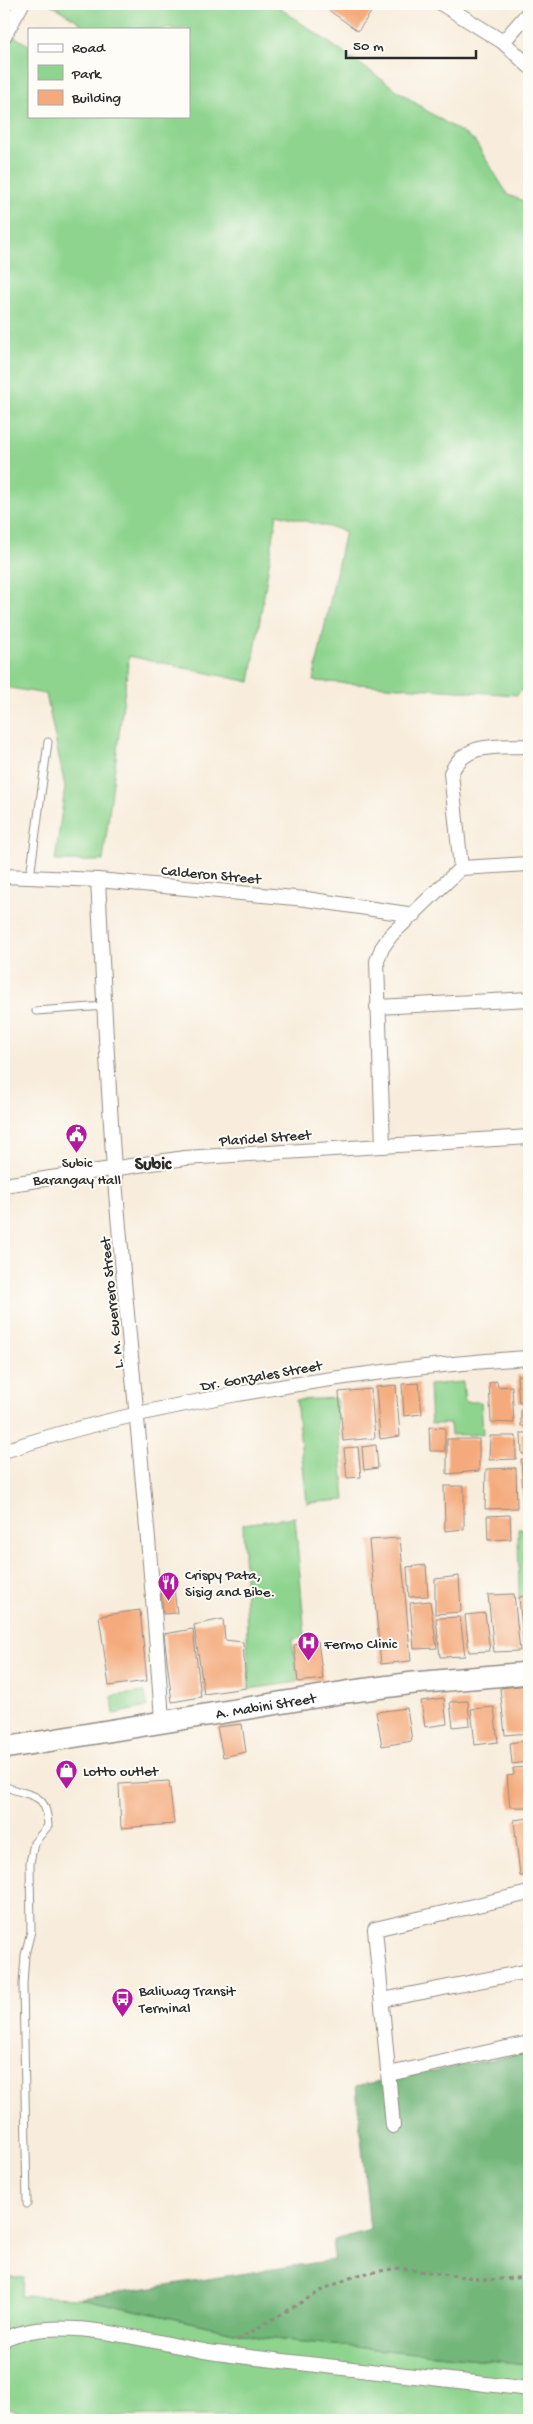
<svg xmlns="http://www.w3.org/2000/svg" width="533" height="2424" viewBox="0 0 533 2424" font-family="'Gochi Hand',sans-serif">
  <rect width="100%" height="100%" fill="#fdfcf7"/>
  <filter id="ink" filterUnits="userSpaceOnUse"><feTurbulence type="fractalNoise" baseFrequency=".02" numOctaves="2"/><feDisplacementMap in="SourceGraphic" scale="10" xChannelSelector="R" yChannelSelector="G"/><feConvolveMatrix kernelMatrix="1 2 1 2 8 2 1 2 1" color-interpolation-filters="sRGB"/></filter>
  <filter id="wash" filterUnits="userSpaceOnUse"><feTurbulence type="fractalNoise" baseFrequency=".0096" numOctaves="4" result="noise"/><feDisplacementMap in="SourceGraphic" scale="20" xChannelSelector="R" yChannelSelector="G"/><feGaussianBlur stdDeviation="1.12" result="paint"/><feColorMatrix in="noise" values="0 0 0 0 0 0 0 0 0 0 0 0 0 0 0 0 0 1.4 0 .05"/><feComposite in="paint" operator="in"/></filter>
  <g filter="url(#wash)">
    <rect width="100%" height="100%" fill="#f8eddc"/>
    <g fill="#8ed48e" stroke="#5c805c">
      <path d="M50,4H274L427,111L474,140L508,195L529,203V683L517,695L313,681L345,531L277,514L250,682L129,656L103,861H55L65,787L46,694L4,687V52L13,36L29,45V116H189V29H77L81,23Z"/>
      <path d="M463,1382L465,1402H481L483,1434L451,1435L450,1424H431L429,1385Z"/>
      <path d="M336,1398L345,1500L307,1503L296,1400Z"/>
      <path d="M295,1517L305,1637L292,1640L298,1682L249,1689L243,1524Z"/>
      <path d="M518,1529H529V1595L519,1597Z"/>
      <path d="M145,1692L147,1707L114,1714L112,1696Z"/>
      <path d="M4,2276L24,2278L21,2296L80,2298L262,2338L529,2364V2420L210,2416L38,2417L4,2408Z"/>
    </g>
    <path fill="#72b679" stroke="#4e7052" d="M529,2052V2364L262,2338L80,2298L333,2260L334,2240L370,2230L356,2086Z"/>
    <g id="blocks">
      <g fill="#f4aa7c">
        <path d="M320,4H377L358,31Z"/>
        <path d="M517,1375L529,1376V1403H519Z"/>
        <path d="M497,1381L498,1387L512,1386L514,1423L491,1422L489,1383Z"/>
        <path d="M419,1383L422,1414L404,1416L402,1384Z"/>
        <path d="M396,1385L400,1436L380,1439L376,1387Z"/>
        <path d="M371,1389L375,1438L343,1441L339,1392Z"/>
        <rect x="521" y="1409" width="8" height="17"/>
        <path d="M429,1427L445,1428V1451H430Z"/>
        <path d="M521,1433H529V1454H522Z"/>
        <path d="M490,1436H516V1459L489,1460Z"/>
        <path d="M447,1439H479V1471L447,1474Z"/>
        <path d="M376,1445L378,1468L364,1470L362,1447Z"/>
        <path d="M358,1447L361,1477L347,1478L344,1448Z"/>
        <path d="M521,1459H529V1516H524Z"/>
        <path d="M516,1468L517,1508L485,1509L486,1469Z"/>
        <path d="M444,1486H464V1529L445,1531Z"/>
        <path d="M510,1515L511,1539L488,1540L487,1516Z"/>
        <path d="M400,1538L411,1661L381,1664L369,1540Z"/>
        <path d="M426,1565L428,1596L409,1597L407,1567Z"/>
        <path d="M459,1576L461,1612L435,1614V1579Z"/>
        <path d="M174,1589L177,1613L163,1614L161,1590Z"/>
        <path d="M514,1594L520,1651L494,1652L488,1595Z"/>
        <path d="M529,1596V1652H524L519,1597Z"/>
        <path d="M430,1601L437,1648L414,1649L410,1603Z"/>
        <path d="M140,1610L147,1681L109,1686L99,1616Z"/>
        <path d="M485,1613L490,1651L469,1652L465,1615Z"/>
        <path d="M460,1617L465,1656L440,1657L436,1618Z"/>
        <path d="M223,1619L225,1640L243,1642L246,1688L204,1694L194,1625Z"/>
        <path d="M193,1629L201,1697L172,1702L164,1634Z"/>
        <path d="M318,1641L323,1679L298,1682L294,1645Z"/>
        <path d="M529,1685V1733L505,1735L500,1688Z"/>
        <path d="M444,1698L447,1724L425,1727L421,1701Z"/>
        <path d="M468,1701L470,1725L453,1727L450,1702Z"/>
        <path d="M494,1707L498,1742L475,1745L471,1709Z"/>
        <path d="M407,1708L412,1741L382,1746L376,1712Z"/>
        <path d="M242,1724L246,1752L223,1757L217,1727Z"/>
        <path d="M529,1740V1762L512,1764L510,1743Z"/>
        <path d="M529,1767V1807H510L507,1776L514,1775L513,1768Z"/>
        <path d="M169,1781L174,1824L121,1828L119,1784Z"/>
        <path d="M529,1818V1875L520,1876L514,1820Z"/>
      </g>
    </g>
  </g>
  <g filter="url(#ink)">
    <use href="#blocks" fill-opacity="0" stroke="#928c84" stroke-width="1"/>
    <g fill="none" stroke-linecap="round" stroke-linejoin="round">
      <defs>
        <g id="service">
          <path d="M30,877L48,742"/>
          <path d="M36,1011L105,1006"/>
          <path d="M4,1786C31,1798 47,1790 48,1826L34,1843L30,1863L31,1931L25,1955L23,1984L27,2204"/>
        </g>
        <g id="minor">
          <path d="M442,4L503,42L529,66"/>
          <path d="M4,36L22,4"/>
          <path d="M503,42L529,12"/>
          <path d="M461,868L451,773C465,741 499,747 529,746"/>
          <path d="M4,876L98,880L306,899L414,915"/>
          <path d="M98,880C103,976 107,1072 114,1168C129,1353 151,1537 162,1722"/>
          <path d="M377,1007L529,999"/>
          <path d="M383,1146L377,961L382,948L391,935L461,868L529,864"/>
          <path d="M4,1185L185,1158L529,1137"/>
          <path d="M4,1451C78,1426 155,1409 232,1395C330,1378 430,1364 529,1358"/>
          <path d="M382,2000L529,1971"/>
          <path d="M389,2074L529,2043"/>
          <path d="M393,2126L375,1929L529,1893"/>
          <path d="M4,2339C62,2312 154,2344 216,2353C320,2366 425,2377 529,2389"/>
        </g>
        <g id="primary">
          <path id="s1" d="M4,1748L346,1692L414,1683L529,1673"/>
        </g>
      </defs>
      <use href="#service" stroke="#928c84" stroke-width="9"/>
      <use href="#minor" stroke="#928c84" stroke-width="16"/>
      <use href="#primary" stroke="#928c84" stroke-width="24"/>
      <path stroke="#928c84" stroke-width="3" stroke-dasharray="4 4" stroke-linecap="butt" d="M237,2340L324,2289L357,2275L398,2268L487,2280L529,2277"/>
      <use href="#service" stroke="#fff" stroke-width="7"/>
      <use href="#minor" stroke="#fff" stroke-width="14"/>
      <use href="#primary" stroke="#fff" stroke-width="21"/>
    </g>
  </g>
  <defs>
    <symbol id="civic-pin" viewBox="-11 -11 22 30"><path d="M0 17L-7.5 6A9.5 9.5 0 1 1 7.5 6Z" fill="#b5179e" stroke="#fdfcf7"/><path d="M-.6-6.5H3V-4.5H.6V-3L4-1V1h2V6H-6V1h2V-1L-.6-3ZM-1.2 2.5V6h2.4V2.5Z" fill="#fff"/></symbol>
    <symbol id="restaurant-pin" viewBox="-11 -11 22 30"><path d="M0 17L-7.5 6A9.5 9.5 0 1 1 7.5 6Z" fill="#b5179e" stroke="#fdfcf7"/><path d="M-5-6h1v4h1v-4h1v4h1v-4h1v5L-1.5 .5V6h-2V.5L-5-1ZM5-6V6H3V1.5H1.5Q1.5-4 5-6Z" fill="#fff"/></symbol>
    <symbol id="hospital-pin" viewBox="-11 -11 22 30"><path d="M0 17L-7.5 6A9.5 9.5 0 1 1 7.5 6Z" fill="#b5179e" stroke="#fdfcf7"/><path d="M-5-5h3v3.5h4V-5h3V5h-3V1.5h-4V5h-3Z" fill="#fff"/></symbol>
    <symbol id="shop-pin" viewBox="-11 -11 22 30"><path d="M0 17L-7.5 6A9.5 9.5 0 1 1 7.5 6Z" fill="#b5179e" stroke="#fdfcf7"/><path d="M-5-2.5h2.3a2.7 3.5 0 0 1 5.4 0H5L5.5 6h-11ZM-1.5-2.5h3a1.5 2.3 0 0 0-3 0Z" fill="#fff"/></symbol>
    <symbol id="bus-pin" viewBox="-11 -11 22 30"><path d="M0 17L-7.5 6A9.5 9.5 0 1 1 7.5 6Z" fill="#b5179e" stroke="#fdfcf7"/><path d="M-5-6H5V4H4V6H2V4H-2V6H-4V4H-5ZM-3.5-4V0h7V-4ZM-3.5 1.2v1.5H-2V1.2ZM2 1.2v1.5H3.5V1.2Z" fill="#fff"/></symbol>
  </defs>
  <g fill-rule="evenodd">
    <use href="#civic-pin" x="64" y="1122" width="25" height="34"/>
    <use href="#restaurant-pin" x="156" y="1570" width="25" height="34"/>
    <use href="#hospital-pin" x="296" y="1630" width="25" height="34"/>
    <use href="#shop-pin" x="54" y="1758" width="25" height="34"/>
    <use href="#bus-pin" x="110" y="1986" width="25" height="34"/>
  </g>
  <g text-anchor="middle" stroke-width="4" stroke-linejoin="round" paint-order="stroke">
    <g font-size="15" fill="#2b2b2b" stroke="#fdfcf7">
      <text transform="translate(211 874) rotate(5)" y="5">Calderon Street</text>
      <text transform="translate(265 1137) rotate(-4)" y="5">Plaridel Street</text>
      <text transform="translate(111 1303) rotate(-96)" y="5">L. M. Guerrero Street</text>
      <text transform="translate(261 1375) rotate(-10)" y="5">Dr. Gonzales Street</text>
      <text dy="5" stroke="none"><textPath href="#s1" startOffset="265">A. Mabini Street</textPath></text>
    </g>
    <g font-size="15" fill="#2b2b2b" stroke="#fdfcf7" text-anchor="start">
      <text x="77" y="1167" text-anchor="middle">Subic<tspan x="77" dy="17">Barangay Hall</tspan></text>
      <text x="185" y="1579">Crispy Pata,<tspan x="185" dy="17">Sisig and Bibe.</tspan></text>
      <text x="324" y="1648">Fermo Clinic</text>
      <text x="83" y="1775">Lotto outlet</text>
      <text x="139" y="1995">Baliwag Transit<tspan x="139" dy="17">Terminal</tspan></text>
    </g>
    <g font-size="18" font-weight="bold" fill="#2b2b2b" stroke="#fdfcf7">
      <text x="153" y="1169">Subic</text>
    </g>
  </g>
  <rect width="533" height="2424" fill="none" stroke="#fdfcf7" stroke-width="20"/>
  <rect x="28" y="28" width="162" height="90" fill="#fdfcf7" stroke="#a9a8a5"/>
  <rect x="38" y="44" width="25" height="8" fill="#ffffff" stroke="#a9a8a5"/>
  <text x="72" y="52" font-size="15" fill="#2b2b2b">Road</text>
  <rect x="38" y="65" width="25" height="15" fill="#8ed48e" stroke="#a9a8a5"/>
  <text x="72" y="78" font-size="15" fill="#2b2b2b">Park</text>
  <rect x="38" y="90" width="25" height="15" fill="#f4aa7c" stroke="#a9a8a5"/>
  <text x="72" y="102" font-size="15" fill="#2b2b2b">Building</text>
  <path d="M346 50v8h130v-8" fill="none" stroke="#2b2b2b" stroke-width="2.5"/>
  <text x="353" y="50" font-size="15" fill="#2b2b2b" stroke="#fdfcf7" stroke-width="4" paint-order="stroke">50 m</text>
</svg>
